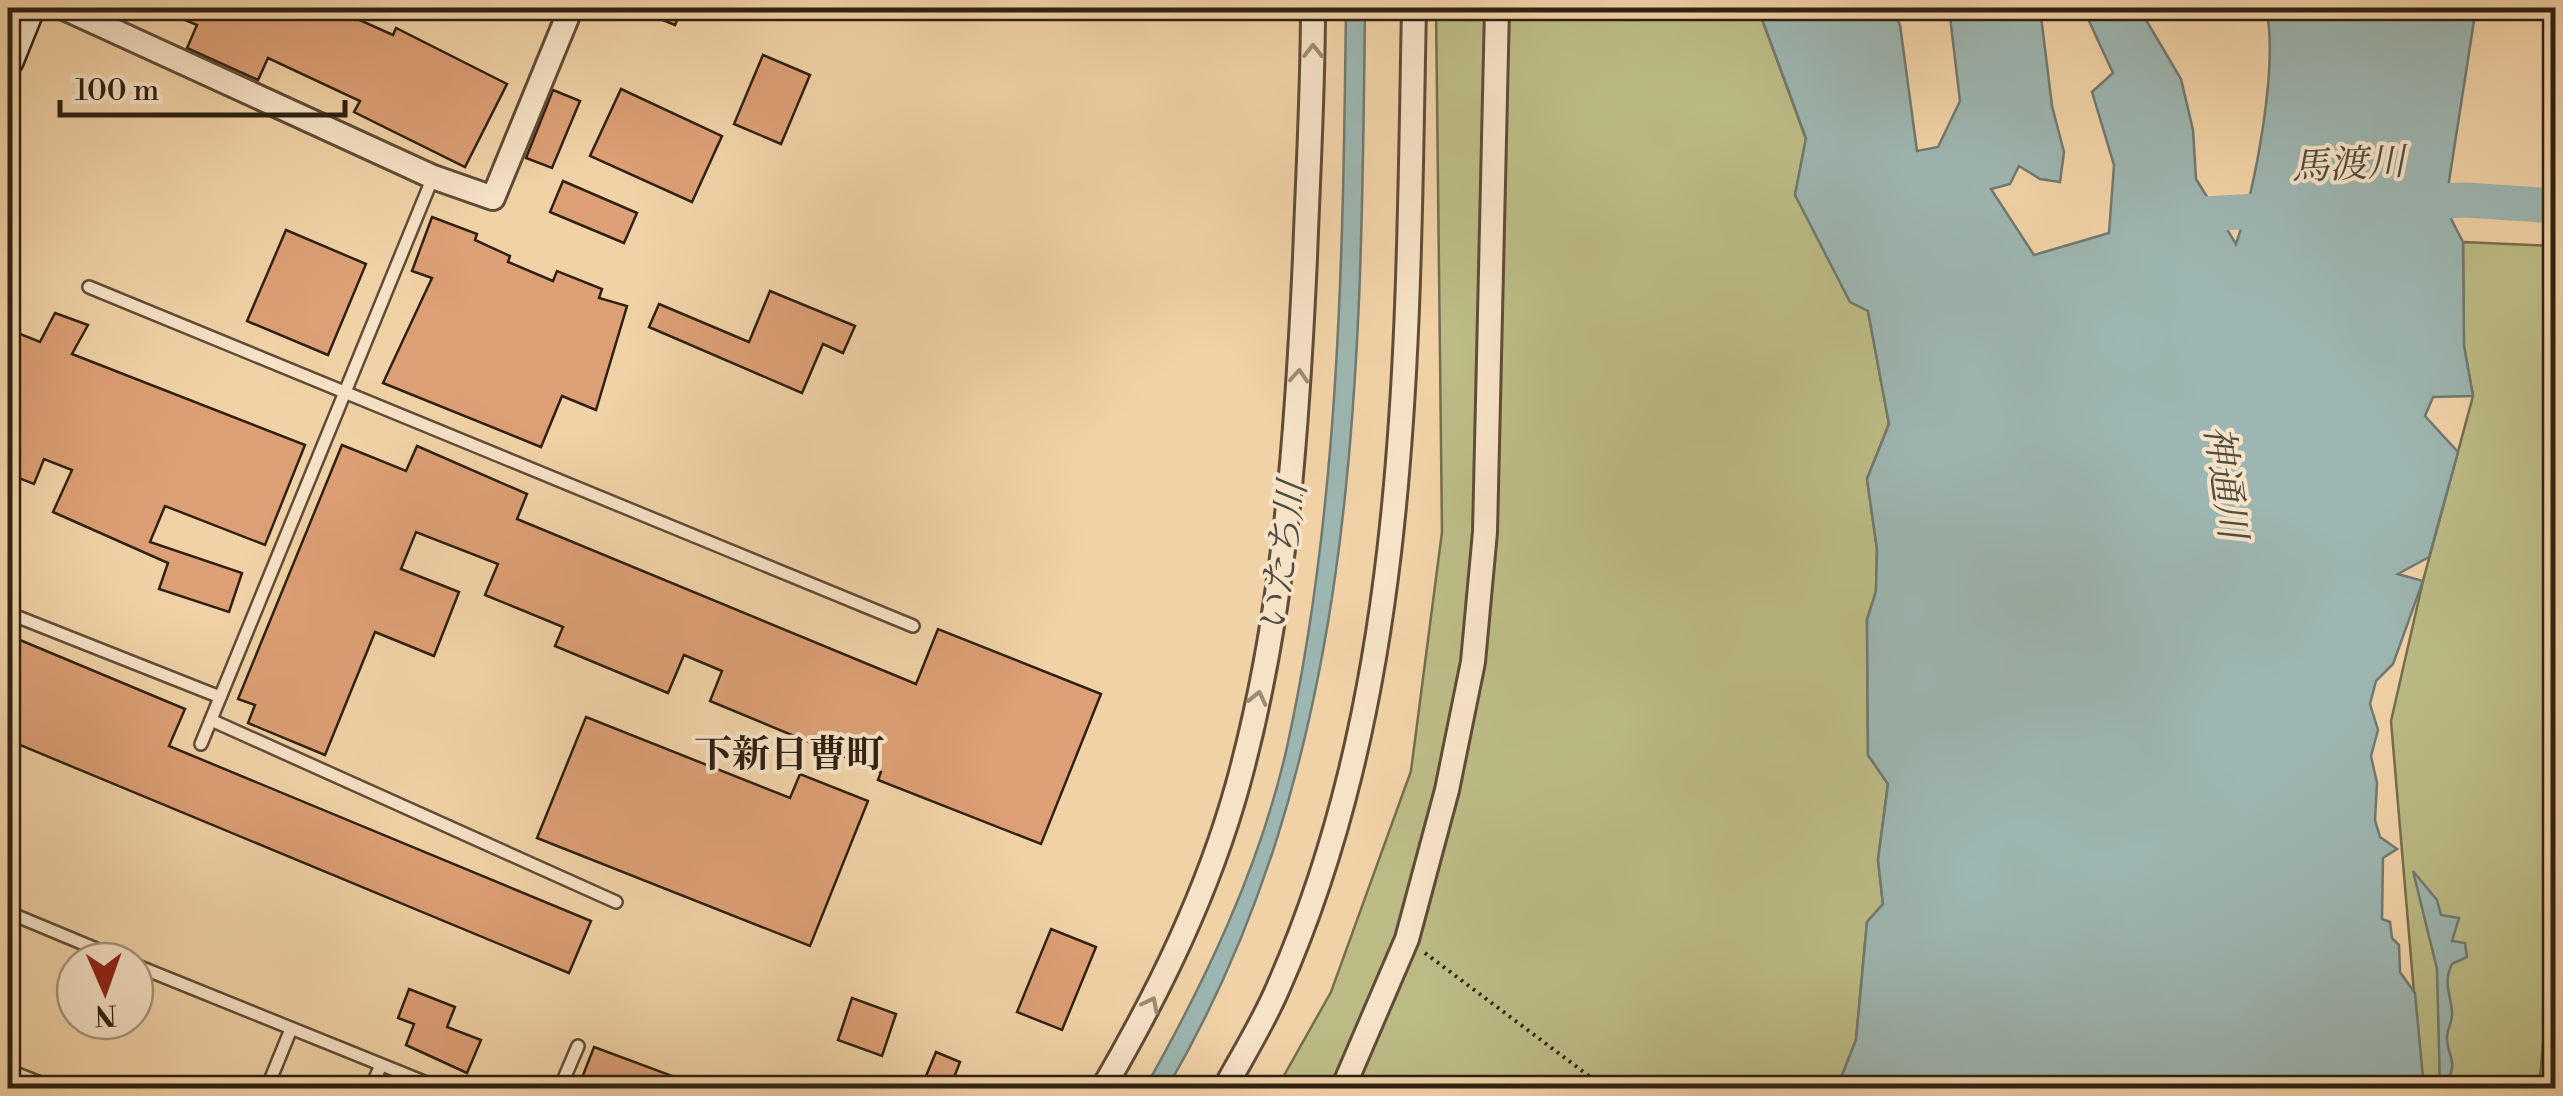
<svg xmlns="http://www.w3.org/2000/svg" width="2563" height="1096" viewBox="0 0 2563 1096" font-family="'Libre Bodoni','Noto Serif JP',serif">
  <rect width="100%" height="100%" fill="#f1d2a7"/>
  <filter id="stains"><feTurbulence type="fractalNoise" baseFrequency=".002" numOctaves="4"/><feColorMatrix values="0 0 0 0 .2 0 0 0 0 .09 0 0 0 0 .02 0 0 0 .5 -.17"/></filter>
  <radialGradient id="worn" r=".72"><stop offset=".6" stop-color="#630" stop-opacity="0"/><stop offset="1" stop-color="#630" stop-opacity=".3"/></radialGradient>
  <g fill="#bcbb85" stroke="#766e4c" stroke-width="2.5">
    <path d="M1436,8H1758L1806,139L1795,195L1868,311L1889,424L1867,479L1877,549L1876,591L1867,620L1868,755L1888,784L1878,860L1883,904L1867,922L1856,1040L1837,1088H1277L1331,992L1411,771L1442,532Z"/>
    <path d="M2463,242L2555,246L2556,899L2539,1088H2422L2391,721L2423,581L2473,396L2464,346Z"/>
  </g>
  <g fill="#9db6b1" stroke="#717a71" stroke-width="2.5">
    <path d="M1346,8H1365C1361,379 1360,759 1167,1088H1145C1205,982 1260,867 1287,747C1340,506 1343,253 1346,8Z"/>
    <path d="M1758,8H1891L1900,25L1917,151L1938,147L1960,101L1949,8H2040L2052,106L2064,152L2060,182L2040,179L2019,166L2010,184L1991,189L2034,255L2109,233L2114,165L2092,92L2113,73L2083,8H2139L2181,79L2193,130L2196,179L2236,244C2255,188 2279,65 2266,8H2476L2445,207L2463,242L2464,346L2473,396L2433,397L2425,416L2458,452L2429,557L2398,574L2423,581L2393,664L2376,681L2370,704L2378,730L2371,756L2377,783L2375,820L2380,837L2397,849L2383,858L2382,919L2390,922L2392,938L2399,945L2400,972L2415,993L2424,1088H1837L1856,1040L1867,922L1883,904L1878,860L1888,784L1868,755L1867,620L1876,591L1877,549L1867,479L1889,424L1868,311L1850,302L1795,195L1806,138Z"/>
    <path d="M2413,871L2437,900L2441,915L2459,918L2452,941L2465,943L2467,957L2452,964C2443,983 2450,991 2452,1012C2453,1021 2448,1027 2447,1036C2446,1055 2460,1062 2446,1082L2448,1088H2440L2437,969Z"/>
  </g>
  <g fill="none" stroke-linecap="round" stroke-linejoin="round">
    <g stroke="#9db6b1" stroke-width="35">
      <path d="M2400,203L2465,200L2556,206"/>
      <path d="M2170,216L2293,209"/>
    </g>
  </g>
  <g fill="#dd9f75" stroke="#2f2112" stroke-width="2.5">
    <path d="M188,8H333L393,35L396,28L507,84L465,167L354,112L360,101L268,58L258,80L187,48L197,25L183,19Z"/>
    <path d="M634,8H682L675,25Z"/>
    <path d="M763,55L810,75L781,144L734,124Z"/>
    <path d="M621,89L722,136L692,202L590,156Z"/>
    <path d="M553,90L580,101L552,168L526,158Z"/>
    <path d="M563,181L637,213L624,243L550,212Z"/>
    <path d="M432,217L477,234L475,240L510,256L508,262L553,281L557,271L602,289L599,298L627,306L596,410L562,396L541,447L383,383L432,278L412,271Z"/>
    <path d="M286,230L366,264L328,355L247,321Z"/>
    <path d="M770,291L855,326L843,353L823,344L802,393L649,327L659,304L749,342Z"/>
    <path d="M55,313L88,325L72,354L305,445L265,545L165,506L150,542L242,573L229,612L159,589L168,563L53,512L72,470L44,459L34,484L8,474V329L40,342Z"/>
    <path d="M342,445L406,471L417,446L527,494L517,519L916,684L938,629L1101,694L1041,844L878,780L881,772L710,701L722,671L684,655L668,693L555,646L563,627L485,595L498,564L416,532L401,569L459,592L434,656L375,632L325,755L248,723L255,705L238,699Z"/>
    <path d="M8,635L185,709L169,746L591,921L569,973L8,740Z"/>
    <path d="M586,717L790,798L800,774L868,801L810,946L537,838Z"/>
    <path d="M1051,929L1096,947L1062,1030L1017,1012Z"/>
    <path d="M409,989L455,1007L447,1027L481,1040L467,1073L406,1045L414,1024L398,1018Z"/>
    <path d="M852,998L896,1014L882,1056L838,1040Z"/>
    <path d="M594,1047L702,1087V1088H645L631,1083L629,1088H578Z"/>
    <path d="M936,1052L960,1062L950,1088H921Z"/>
  </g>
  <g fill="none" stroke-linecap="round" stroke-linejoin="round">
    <defs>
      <g id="lane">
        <path d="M89,287L913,626"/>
        <path d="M8,613L220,697"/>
        <path d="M211,720L616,902"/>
        <path d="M201,744L433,177"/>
        <path d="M12,914L125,961"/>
        <path d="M135,965L439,1088"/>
        <path d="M10,1071L53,1088"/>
        <path d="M267,1088L291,1029"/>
        <path d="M371,1088L381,1065"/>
        <path d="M560,1088L578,1046"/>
      </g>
      <g id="street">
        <path d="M64,8L433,177L493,198L571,8"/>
        <path d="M1103,1088C1159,992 1208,892 1238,784C1285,613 1297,435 1305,258C1308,174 1313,91 1313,8"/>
        <path d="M1225,1088C1243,1055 1263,1023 1278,988C1413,682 1407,336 1414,8"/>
        <path d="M1343,1088L1407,939L1447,790L1473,662L1485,532L1497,8"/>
      </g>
      <path id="secondary" d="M8,60L29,8"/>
    </defs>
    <use href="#lane" stroke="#604d37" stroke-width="16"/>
    <use href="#street" stroke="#604d37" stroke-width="28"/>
    <use href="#secondary" stroke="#2f2112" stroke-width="35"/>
    <path stroke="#2f2112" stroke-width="4" stroke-dasharray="2.5 5" stroke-linecap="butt" d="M1425,953L1605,1088"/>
    <use href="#lane" stroke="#f6e2c6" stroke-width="11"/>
    <use href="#street" stroke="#f6e2c6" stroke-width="22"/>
    <use href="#secondary" stroke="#f6e2c6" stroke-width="30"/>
  </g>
  <defs><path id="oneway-chevron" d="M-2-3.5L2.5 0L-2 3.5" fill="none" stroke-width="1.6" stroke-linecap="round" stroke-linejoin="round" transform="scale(2.5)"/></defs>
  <g stroke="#9c8b75">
    <use href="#oneway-chevron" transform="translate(1313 51) rotate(-90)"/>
    <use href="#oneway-chevron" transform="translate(1299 376) rotate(-86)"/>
    <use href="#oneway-chevron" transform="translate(1258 698) rotate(-77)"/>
    <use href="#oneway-chevron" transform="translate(1151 1004) rotate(-63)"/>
  </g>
  <g text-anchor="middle" stroke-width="8" stroke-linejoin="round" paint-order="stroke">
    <g font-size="38" font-style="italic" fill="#504e42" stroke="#f6e2c6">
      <text transform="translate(2348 164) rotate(-3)" y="13">馬渡川</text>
      <text transform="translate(2226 482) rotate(82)" y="13">神通川</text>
      <text transform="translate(1282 557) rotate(-82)" y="13">いたち川</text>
    </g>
    <g font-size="38" font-weight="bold" fill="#2f2112" stroke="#f6e2c6">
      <text x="789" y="767">下新日曹町</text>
    </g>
  </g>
  <rect width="2563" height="1096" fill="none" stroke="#f1d2a7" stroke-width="40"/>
  <rect x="10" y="10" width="2543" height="1076" fill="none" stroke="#2f2112" stroke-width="5"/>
  <rect x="20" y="20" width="2523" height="1056" fill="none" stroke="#2f2112" stroke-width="2.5"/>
  <g transform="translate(105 991) rotate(178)"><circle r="48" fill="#f6e2c6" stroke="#a6957e" stroke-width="2.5"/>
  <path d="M0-8L18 38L0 25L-18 38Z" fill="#8f2418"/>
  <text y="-15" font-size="28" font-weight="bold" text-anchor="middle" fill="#2f2112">N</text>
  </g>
  <path d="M60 100v15h285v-15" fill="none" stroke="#2f2112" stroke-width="5"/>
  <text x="75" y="100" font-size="30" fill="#2f2112" stroke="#f6e2c6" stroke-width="8" paint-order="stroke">100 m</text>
  <rect width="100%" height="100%" filter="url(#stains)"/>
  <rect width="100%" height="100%" fill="url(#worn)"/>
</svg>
